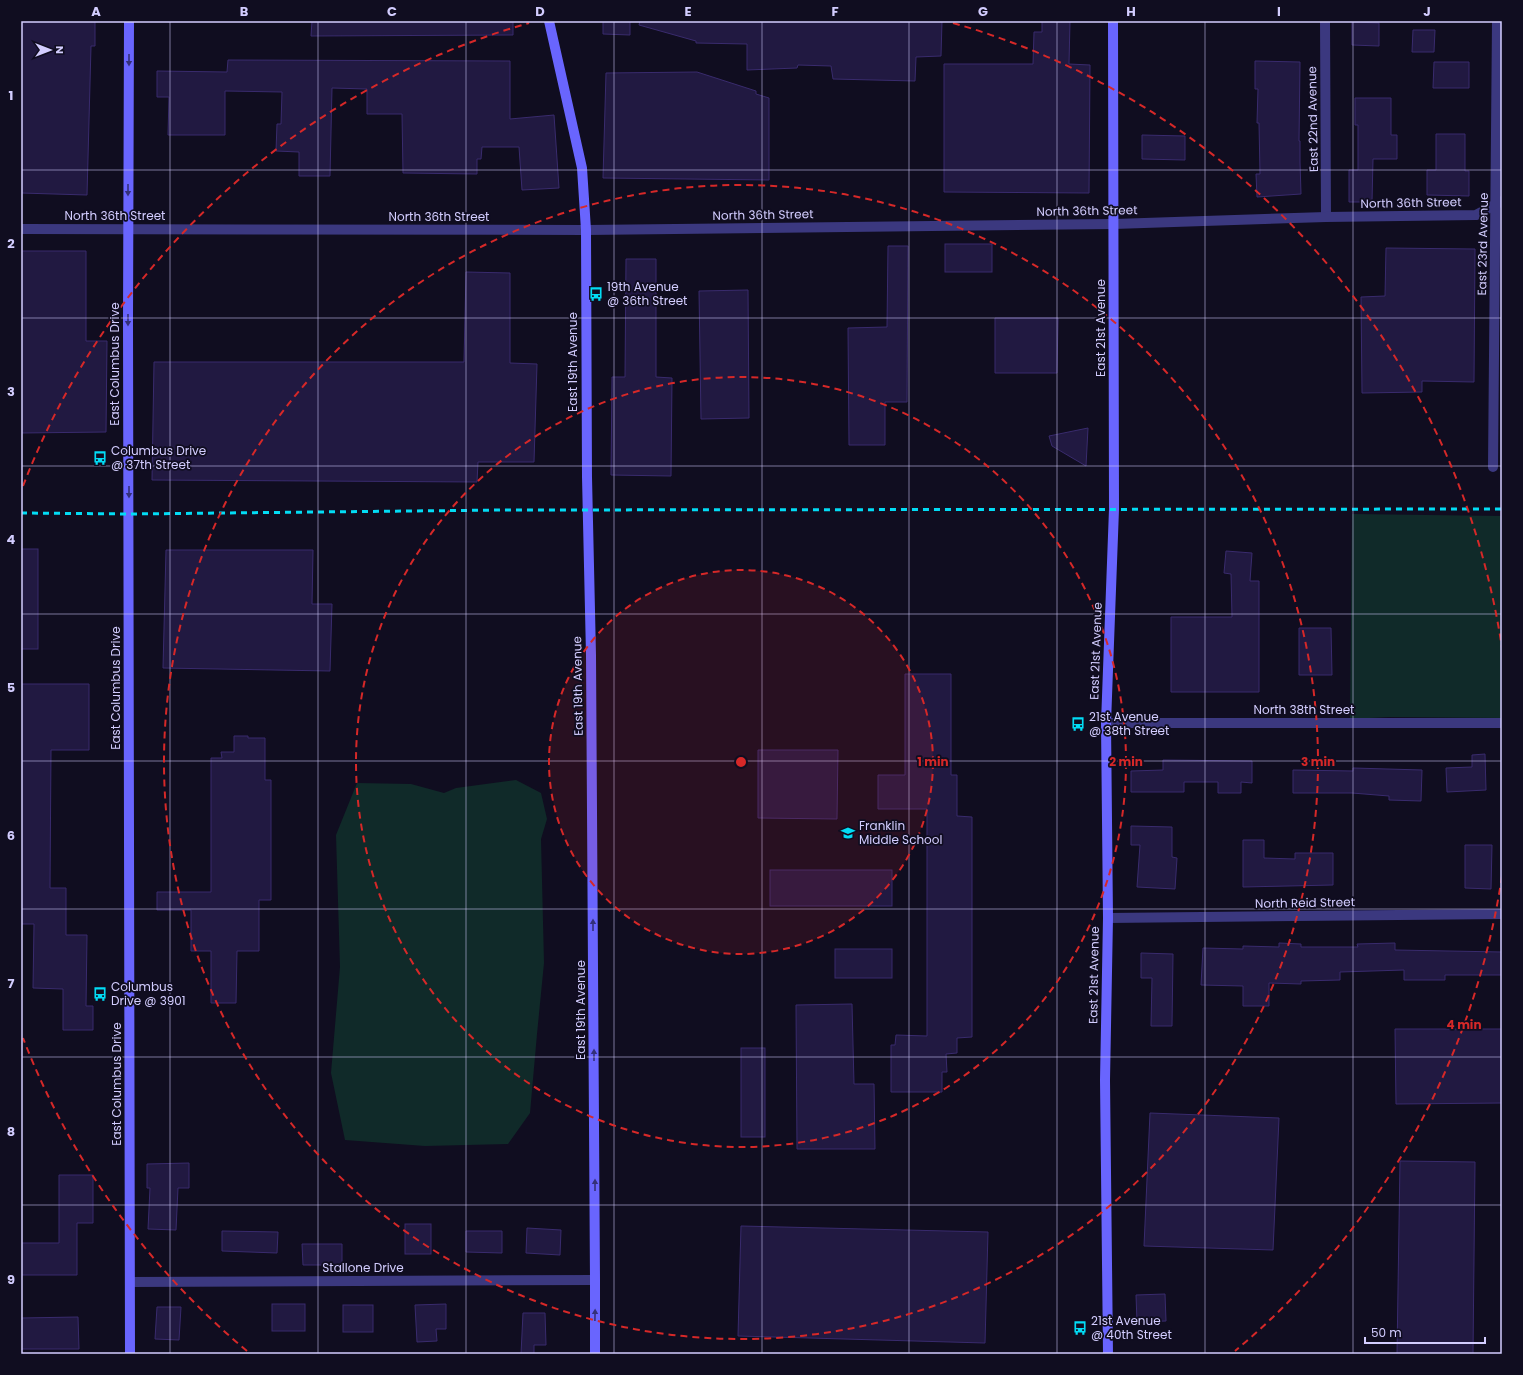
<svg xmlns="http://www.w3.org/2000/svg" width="1523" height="1375" viewBox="0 0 1523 1375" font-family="Poppins,sans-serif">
  <rect width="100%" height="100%" fill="#100d20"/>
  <g fill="#102a29">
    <path d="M1352,514L1502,516V718L1389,717L1350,719Z"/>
    <path d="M516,780L541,793L547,819L541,839L544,963L537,1034L530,1113L508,1144L425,1146L345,1140L331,1073L340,967L336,835L357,783L411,784L444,793L456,788Z"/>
  </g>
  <g fill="#211941" stroke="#392b6d">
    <path d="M21,21H95V46H91L87,195L21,193Z"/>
    <path d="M312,21H513V35L311,36Z"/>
    <path d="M603,21H630V35L603,34Z"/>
    <path d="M640,21H942L941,56L916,57L915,81L833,79L831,66L798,65L797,68L747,70V44L696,43V41L639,25Z"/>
    <path d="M1042,21H1070L1069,64L1090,65L1089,193L944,192V64H1033L1034,32H1042Z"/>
    <path d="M1352,22L1379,23V46L1352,45Z"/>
    <path d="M1413,30H1435L1434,52H1412Z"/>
    <path d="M228,60L510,61V119L554,115L559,188L522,190L519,147H482L481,159H477V174L403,173L402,114H367V89L332,88L330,176H299V152L276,151L277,124H281L282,92L225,91V135H168L169,97H157V71L227,72Z"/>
    <path d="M1255,61L1300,62L1299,141H1300V162L1301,194L1257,197L1256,174H1260L1259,123H1257L1258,89H1255Z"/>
    <path d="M1434,62H1469V88H1433Z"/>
    <path d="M697,72L756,91V94L769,98V180L603,178L606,73Z"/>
    <path d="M1355,98H1391V135H1397V159H1373L1372,202H1349V170H1358V125H1355Z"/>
    <path d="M1436,134H1465V171H1469V196L1427,195V170H1436Z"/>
    <path d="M1142,135L1185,136V160L1142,159Z"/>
    <rect x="945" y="244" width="47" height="28"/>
    <path d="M888,246H908L907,402H885V445H849L848,328L887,327Z"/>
    <path d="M1386,248L1475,249L1474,382L1422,381V392L1362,393L1361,297L1385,296Z"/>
    <path d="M21,251H86V341H107L106,432L21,433Z"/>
    <path d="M626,259H656V377L672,378L671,476L611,475L612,377H625Z"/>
    <path d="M466,272L510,273V363L537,364L534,462H478L477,482L152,480L154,362H464Z"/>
    <path d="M748,290L749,418L701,419L699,291Z"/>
    <path d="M995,318H1058L1057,373H995Z"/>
    <path d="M1088,428L1086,466L1052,446L1049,436Z"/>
    <rect x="21" y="549" width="17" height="100"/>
    <path d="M166,550H313L312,604H332L330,671L163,668Z"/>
    <path d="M1226,551L1252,553L1250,581H1259V692H1171V617H1232L1231,574L1224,573Z"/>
    <path d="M1299,628H1331L1332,675H1299Z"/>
    <path d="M905,674H951V775H957V816L972,817V1037L957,1038V1053L946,1054L947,1072H942V1092H891V1045H895L896,1035L927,1036V809H878V775H905Z"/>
    <path d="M21,684H89V750H51L50,888H66V935H87L86,1006H93V1030H63V989L33,988L34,924H21Z"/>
    <path d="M234,736H248V738H265V780H271V900H259V951H237L236,1003H211V951H191V910H157V892H211V758H222L221,752H234Z"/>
    <path d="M758,750H838L837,819L758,818Z"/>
    <path d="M1485,754L1486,790L1447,792L1446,768L1472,767V755Z"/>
    <path d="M1163,760L1252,761V783L1241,782V793H1218V782H1184V792H1131V771L1163,770Z"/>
    <path d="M1353,768L1422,770L1421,801L1389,800V796L1352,793H1293V770L1353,771Z"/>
    <path d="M1131,826L1172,827V857L1177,858L1175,889L1137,887L1140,845H1131Z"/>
    <path d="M1243,840H1264V858L1295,859V853H1333V885L1243,887Z"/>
    <path d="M1465,845H1492L1491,889L1465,888Z"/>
    <rect x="770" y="870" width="122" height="36"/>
    <path d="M1279,943L1301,944V947H1358L1357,944L1395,943V950L1502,952V975H1445V980H1404V970L1340,972V980L1301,981V984L1269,983V1006H1243V986L1201,985L1203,948L1243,949V946L1279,947Z"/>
    <rect x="835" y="949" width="57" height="29"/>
    <path d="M1141,953L1173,954L1172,1026H1151L1152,978H1141Z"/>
    <path d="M852,1004L854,1084H874L875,1149H797L796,1005Z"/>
    <path d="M1395,1029H1502V1103L1396,1104Z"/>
    <rect x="741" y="1048" width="24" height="89"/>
    <path d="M1150,1113L1279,1118L1273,1250L1144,1246Z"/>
    <path d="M1400,1161L1475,1162L1473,1354H1397Z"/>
    <path d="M189,1163V1188H178L176,1230L148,1229L150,1188H147V1164Z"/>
    <path d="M59,1175H93V1223H77V1275H21V1243H59Z"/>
    <rect x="405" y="1224" width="26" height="30"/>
    <path d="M741,1226L988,1232L985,1343L738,1336Z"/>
    <path d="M527,1228L561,1230L560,1255L526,1253Z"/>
    <path d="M222,1231L278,1232L277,1253L222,1251Z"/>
    <path d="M466,1231H502V1253L466,1252Z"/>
    <path d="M302,1244H342V1265H303Z"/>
    <path d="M1165,1294L1166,1321L1137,1322L1136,1295Z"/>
    <rect x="272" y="1304" width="33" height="27"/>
    <path d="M446,1304V1329H436L437,1341L417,1342L415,1305Z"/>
    <rect x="343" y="1305" width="30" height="27"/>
    <path d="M157,1307H181L179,1340L155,1339Z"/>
    <path d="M523,1313H545L546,1345H534V1354H521Z"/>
    <path d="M78,1317L79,1349H21V1318Z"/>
  </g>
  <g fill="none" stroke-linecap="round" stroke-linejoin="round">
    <g stroke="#3b387f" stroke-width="10">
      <path d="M1325,21L1326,217"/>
      <path d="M21,229L586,230L1114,224L1326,217L1476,215L1502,201"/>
      <path d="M1493,467L1497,21"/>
      <path d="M1106,723H1502"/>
      <path d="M1108,918L1502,914"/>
      <path d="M130,1282L595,1280"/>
    </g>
    <g stroke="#6965fe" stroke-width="10">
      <path d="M129,21L128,321L130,1354"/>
      <path d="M549,21L582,168L586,230L587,477L591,655L595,1280V1354"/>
      <path d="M1108,1354L1105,1080L1108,918L1106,723L1114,509L1113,21"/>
    </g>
    <path stroke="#02dcf5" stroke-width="3" stroke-dasharray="6 5" stroke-linecap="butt" d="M21,513L129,514L504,510L1502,509"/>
  </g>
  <defs><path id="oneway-solid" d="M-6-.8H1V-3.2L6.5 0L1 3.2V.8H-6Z"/></defs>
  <g fill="#343079">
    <use href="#oneway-solid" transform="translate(129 60) rotate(90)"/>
    <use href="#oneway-solid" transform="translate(128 190) rotate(90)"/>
    <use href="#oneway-solid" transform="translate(128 320) rotate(90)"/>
    <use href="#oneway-solid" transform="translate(129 492) rotate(90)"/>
    <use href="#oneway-solid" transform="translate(593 925) rotate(-90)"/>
    <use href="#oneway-solid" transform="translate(594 1055) rotate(-90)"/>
    <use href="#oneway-solid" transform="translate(595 1185) rotate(-90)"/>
    <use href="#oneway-solid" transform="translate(595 1315) rotate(-89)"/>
  </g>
  <path fill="none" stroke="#d3cdff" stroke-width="1" stroke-opacity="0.55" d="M170,21V1354M318,21V1354M466,21V1354M614,21V1354M762,21V1354M909,21V1354M1057,21V1354M1205,21V1354M1353,21V1354M21,170H1502M21,318H1502M21,466H1502M21,614H1502M21,761H1502M21,909H1502M21,1057H1502M21,1205H1502"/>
  <circle cx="741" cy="762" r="192" fill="#d62828" fill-opacity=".12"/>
  <g fill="none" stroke="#d62828" stroke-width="2" stroke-dasharray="7 5">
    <circle cx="741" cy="762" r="192"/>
    <circle cx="741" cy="762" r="385"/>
    <circle cx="741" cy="762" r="577"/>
    <path d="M1502 876A769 769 0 0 1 1235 1351M247 1351A769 769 0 0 1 23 1038M23 486A769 769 0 0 1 529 23M953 23A769 769 0 0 1 1502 648"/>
  </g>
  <defs>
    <symbol id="bus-bare" viewBox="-9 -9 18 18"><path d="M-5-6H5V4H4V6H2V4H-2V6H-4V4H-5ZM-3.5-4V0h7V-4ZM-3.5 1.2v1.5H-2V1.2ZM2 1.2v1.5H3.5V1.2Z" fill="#02dcf5" stroke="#100d20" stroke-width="2.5" paint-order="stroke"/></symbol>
    <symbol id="school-bare" viewBox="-9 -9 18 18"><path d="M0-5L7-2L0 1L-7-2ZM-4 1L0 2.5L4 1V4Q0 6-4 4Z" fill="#02dcf5" stroke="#100d20" stroke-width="2.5" paint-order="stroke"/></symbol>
  </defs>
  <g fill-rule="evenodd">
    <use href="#bus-bare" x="586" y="284" width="20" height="20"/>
    <use href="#bus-bare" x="90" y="448" width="20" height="20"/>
    <use href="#bus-bare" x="1068" y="714" width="20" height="20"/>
    <use href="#school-bare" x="838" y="823" width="20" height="20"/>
    <use href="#bus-bare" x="90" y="984" width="20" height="20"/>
    <use href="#bus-bare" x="1070" y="1318" width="20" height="20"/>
  </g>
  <g text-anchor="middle" stroke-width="3.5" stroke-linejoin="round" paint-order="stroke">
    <g font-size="12" fill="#d3cdff" stroke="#100d20">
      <text transform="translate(1313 119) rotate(-91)" y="4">East 22nd Avenue</text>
      <text transform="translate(1411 203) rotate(-1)" y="4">North 36th Street</text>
      <text transform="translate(1087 211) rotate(-1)" y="4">North 36th Street</text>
      <text transform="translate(763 215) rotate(-1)" y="4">North 36th Street</text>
      <text x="115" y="220">North 36th Street</text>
      <text x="439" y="221">North 36th Street</text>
      <text transform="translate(1483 244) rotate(-89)" y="4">East 23rd Avenue</text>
      <text transform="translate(1101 328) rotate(-90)" y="4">East 21st Avenue</text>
      <text transform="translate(573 362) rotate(-90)" y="4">East 19th Avenue</text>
      <text transform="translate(115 364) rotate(-90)" y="4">East Columbus Drive</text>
      <text transform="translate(1096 651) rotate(-88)" y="4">East 21st Avenue</text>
      <text transform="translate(578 686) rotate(-91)" y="4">East 19th Avenue</text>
      <text transform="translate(116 688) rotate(-90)" y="4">East Columbus Drive</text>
      <text x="1304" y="714">North 38th Street</text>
      <text transform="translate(1305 903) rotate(-1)" y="4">North Reid Street</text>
      <text transform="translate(1094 975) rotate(-89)" y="4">East 21st Avenue</text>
      <text transform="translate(581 1010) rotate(-90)" y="4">East 19th Avenue</text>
      <text transform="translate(117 1084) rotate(-90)" y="4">East Columbus Drive</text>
      <text x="363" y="1272">Stallone Drive</text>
    </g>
    <g font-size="12" fill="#d3cdff" stroke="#100d20" text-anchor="start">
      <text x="607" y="291">19th Avenue<tspan x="607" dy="14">@ 36th Street</tspan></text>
      <text x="111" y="455">Columbus Drive<tspan x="111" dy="14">@ 37th Street</tspan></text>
      <text x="1089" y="721">21st Avenue<tspan x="1089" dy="14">@ 38th Street</tspan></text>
      <text x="859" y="830">Franklin<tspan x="859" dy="14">Middle School</tspan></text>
      <text x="111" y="991">Columbus<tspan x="111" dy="14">Drive @ 3901</tspan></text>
      <text x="1091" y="1325">21st Avenue<tspan x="1091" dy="14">@ 40th Street</tspan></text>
    </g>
  </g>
  <circle cx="741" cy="762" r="6" fill="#d62828" stroke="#100d20" stroke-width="2"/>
  <g font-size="12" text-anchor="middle" font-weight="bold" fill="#d62828" stroke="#100d20" stroke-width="3.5" stroke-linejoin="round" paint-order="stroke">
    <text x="933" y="766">1 min</text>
    <text x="1126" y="766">2 min</text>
    <text x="1318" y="766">3 min</text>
    <text x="1464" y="1029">4 min</text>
  </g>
  <rect width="1523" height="1375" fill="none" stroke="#100d20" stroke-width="44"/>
  <g transform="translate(50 50) rotate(90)" stroke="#100d20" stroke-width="3" paint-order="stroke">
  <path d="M0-3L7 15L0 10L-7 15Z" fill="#d3cdff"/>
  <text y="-6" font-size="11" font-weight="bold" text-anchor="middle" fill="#d3cdff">N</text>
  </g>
  <path d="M1365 1337v6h120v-6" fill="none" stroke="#d3cdff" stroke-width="2"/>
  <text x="1371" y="1337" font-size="12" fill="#d3cdff" stroke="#100d20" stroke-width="3" paint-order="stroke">50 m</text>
  <rect x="22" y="22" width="1479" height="1331" fill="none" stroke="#d3cdff" stroke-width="1.5"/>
  <g font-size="13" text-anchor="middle" font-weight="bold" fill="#d3cdff">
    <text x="96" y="16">A</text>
    <text x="244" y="16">B</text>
    <text x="392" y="16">C</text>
    <text x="540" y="16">D</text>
    <text x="688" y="16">E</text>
    <text x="835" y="16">F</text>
    <text x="983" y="16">G</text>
    <text x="1131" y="16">H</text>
    <text x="1279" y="16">I</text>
    <text x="1427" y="16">J</text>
    <text x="11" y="100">1</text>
    <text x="11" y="248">2</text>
    <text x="11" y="396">3</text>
    <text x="11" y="544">4</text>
    <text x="11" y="692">5</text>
    <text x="11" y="840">6</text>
    <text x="11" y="988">7</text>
    <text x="11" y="1136">8</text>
    <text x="11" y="1284">9</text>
  </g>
</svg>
